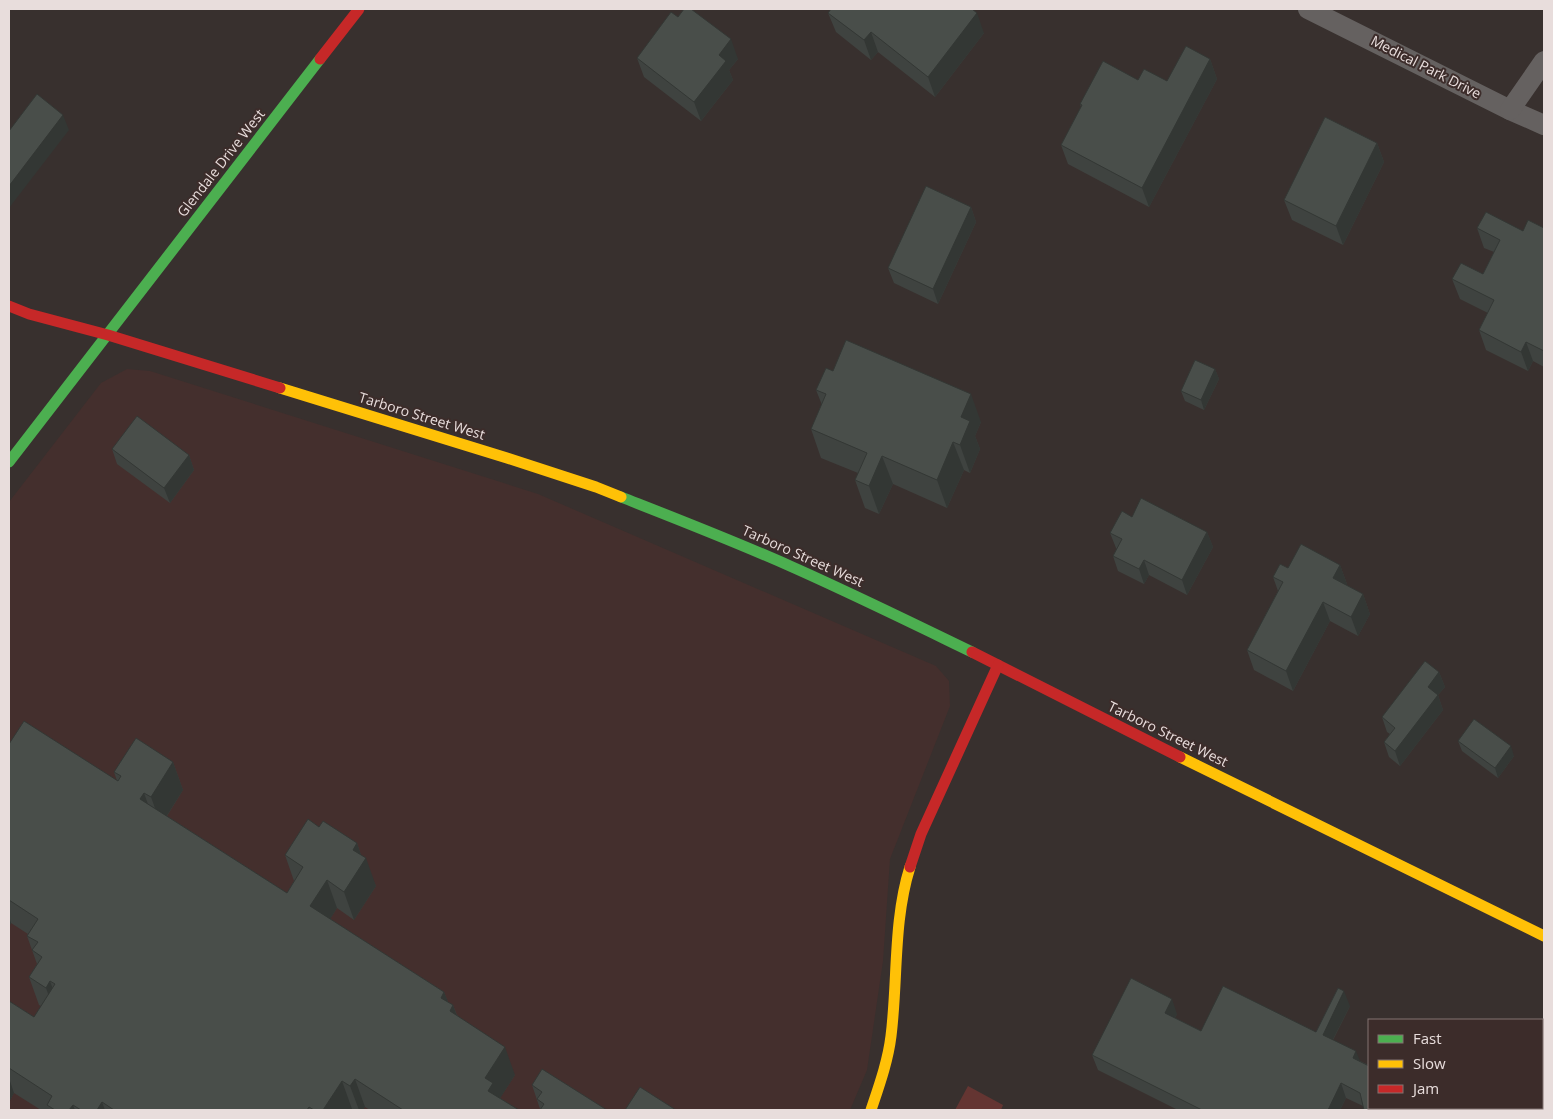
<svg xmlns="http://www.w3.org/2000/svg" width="1553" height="1119" viewBox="0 0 1553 1119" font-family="'Open Sans',sans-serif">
  <rect width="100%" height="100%" fill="#38302e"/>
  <path fill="#442f2d" d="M127,369L150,371L538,494L936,666L949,681L950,706L890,859L883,961L867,1070L850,1110H9V502L101,383Z"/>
  <path fill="#643532" d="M968,1086L1003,1105L1001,1110H955Z"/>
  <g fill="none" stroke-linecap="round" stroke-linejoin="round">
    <g stroke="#656160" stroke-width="20">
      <path d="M1308,9L1510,110L1544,125"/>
      <path d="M1510,110L1544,61"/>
    </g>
    <g stroke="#4caf50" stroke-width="11">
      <path d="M9,462L320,59"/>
      <path d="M621,497C677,519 734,541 790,566C851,593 912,623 972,652"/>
    </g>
    <g stroke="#ffc107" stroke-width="11">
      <path d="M280,388L507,458L596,487L621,497"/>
      <path d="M1180,757L1544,936"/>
      <path d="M871,1110C879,1086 888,1061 891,1036C898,980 893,921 910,867"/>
    </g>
    <g stroke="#c62828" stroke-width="11">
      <path d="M320,59L359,9"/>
      <path d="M9,306L29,314L108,335L280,388"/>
      <path d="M972,652L1180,757"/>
      <path d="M910,867L921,834L998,665"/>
    </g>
  </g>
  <g fill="#3f4340">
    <path d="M828,13L984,33L935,97L878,52L871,60L836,32Z"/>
    <path d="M637,58L738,59L729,70L733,80L701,121L644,77Z"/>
    <path d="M1210,59L1217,79L1149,207L1068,164L1061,145L1081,107L1080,104L1167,81Z"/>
    <path d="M1377,143L1384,162L1343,245L1292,220L1284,200Z"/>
    <path d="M971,207L976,222L938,304L894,283L888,268Z"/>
    <path d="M1477,228L1523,231L1544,228V367L1533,361L1528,371L1486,350L1479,330L1488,313L1460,299L1452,279L1483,274L1494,252L1484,248Z"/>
    <path d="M1215,369L1219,379L1204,410L1185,401L1181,391Z"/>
    <path d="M833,371L981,422L975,436L980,449L970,473L964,470L947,508L893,484L879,514L865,508L855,480L858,473L821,458L811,429L822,405L816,390Z"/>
    <path d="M112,449L189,455L194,470L170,503L117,464Z"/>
    <path d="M1132,517L1207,532L1213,547L1187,595L1149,575L1144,584L1118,571L1113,556L1117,549L1116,548L1110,533Z"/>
    <path d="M1340,565L1347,584L1346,585L1363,594L1370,614L1358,636L1330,621L1293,691L1254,670L1247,650L1278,591L1273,577L1288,568Z"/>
    <path d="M1439,672L1445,687L1438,695L1443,710L1400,766L1389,757L1384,742L1390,734L1387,732L1382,717Z"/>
    <path d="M1458,741L1514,756L1498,778L1462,751Z"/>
    <path d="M9,744L117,781L114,772L173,762L183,790L167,816L287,893L294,881L285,855L319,827L357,843L361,855L376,886L354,920L337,908L330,919L444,992L448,1002L453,1005L457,1015L515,1075L500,1098L518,1110H370L365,1107L363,1110H354L352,1109L351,1110H41L14,1093L9,1102V1001L34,1017L41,1006L39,1005L29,977L37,964L27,936L28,934L11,923L9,927Z"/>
    <path d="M1350,1006L1333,1040L1360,1061L1459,1108L1460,1110H1364L1363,1106L1346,1098L1340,1110H1178L1098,1070L1092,1055L1177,1014L1175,1018L1201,1031L1316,1032Z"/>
    <path d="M532,1085L607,1110L540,1109Z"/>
  </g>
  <g fill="#333734">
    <path d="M977,13L984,33L935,97L928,77Z"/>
    <path d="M871,32L878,52L871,60L864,40Z"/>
    <path d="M731,39L738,59L729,70L733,80L701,121L694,102L719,55Z"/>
    <path d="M1210,59L1217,79L1149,207L1142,188Z"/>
    <path d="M63,115L69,130L9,208V186Z"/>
    <path d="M1377,143L1384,162L1343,245L1336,226Z"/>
    <path d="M971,207L976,222L938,304L933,289Z"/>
    <path d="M1526,342L1533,361L1528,371L1521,352Z"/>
    <path d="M1215,369L1219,379L1204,410L1201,400Z"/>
    <path d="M971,394L981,422L975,436L980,449L970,473L960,445L961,417Z"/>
    <path d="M953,442L964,470L947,508L937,480Z"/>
    <path d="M189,455L194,470L170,503L164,488Z"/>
    <path d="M882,456L893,484L879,514L869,486Z"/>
    <path d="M1207,532L1213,547L1187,595L1182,580Z"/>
    <path d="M1144,560L1149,575L1144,584L1139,569Z"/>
    <path d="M1340,565L1347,584L1340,597L1333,578Z"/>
    <path d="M1363,594L1370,614L1358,636L1351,617Z"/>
    <path d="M1323,602L1330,621L1293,691L1286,671Z"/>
    <path d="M1439,672L1445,687L1438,695L1443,710L1400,766L1395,751L1428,687Z"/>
    <path d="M1511,746L1514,756L1498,778L1495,768Z"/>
    <path d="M173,762L183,790L161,825L151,797Z"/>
    <path d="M144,793L154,821L140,799Z"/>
    <path d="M357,843L363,861L366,858L376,886L354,920L344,892L353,850Z"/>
    <path d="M327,880L337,908L321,934L310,906Z"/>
    <path d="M9,916L11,923L9,927Z"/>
    <path d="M50,981L60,1009L56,1016L46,988Z"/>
    <path d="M1344,991L1350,1006L1328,1049L1323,1035Z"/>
    <path d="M444,992L451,1009L453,1005L463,1033L441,998Z"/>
    <path d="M1172,999L1177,1014L1170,1028L1165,1013Z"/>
    <path d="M505,1047L515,1075L499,1100L488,1091L485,1078Z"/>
    <path d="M1356,1051L1362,1066L1353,1058Z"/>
    <path d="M9,1078L14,1093L9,1102Z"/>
    <path d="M355,1079L365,1107L363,1110H359L350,1086Z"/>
    <path d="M342,1081L352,1109L351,1110H323Z"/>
    <path d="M1341,1083L1346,1098L1340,1110H1328Z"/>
    <path d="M102,1102L105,1110H97Z"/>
    <path d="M73,1105L75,1110H69Z"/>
    <path d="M1455,1108H1459L1460,1110H1453Z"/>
  </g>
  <g fill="#494e4a" stroke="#333734">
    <path d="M684,9H691L731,39L719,55L726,61L694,102L637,58L671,12L678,17Z"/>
    <path d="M831,9H972L977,13L928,77L871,32L864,40L828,13Z"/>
    <path d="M1186,46L1210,59L1142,188L1061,145L1082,105L1080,104L1103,61L1138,80L1144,69L1167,81Z"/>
    <path d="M37,94L63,115L9,186V131Z"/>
    <path d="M1325,117L1377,143L1336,226L1284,200Z"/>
    <path d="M926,186L971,207L933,289L888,268Z"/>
    <path d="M1486,212L1523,231L1528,220L1544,228V351L1526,342L1521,352L1479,330L1494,300L1452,279L1461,263L1483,274L1500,240L1477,228Z"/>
    <path d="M846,340L971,394L961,417L970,421L960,445L953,442L937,480L882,456L869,486L855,480L867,453L811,429L826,394L816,390L826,368L833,371Z"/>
    <path d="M1195,360L1215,369L1201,400L1181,391Z"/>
    <path d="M137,416L189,455L164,488L112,449Z"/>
    <path d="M1141,498L1207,532L1182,580L1144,560L1139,569L1113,556L1122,539L1110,533L1122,511L1132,517Z"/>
    <path d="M1301,544L1340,565L1333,578L1363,594L1351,617L1323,602L1286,671L1247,650L1283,582L1273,577L1280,564L1288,568Z"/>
    <path d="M1425,661L1439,672L1428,687L1438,695L1395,751L1384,742L1395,728L1382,717Z"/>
    <path d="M1474,719L1511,746L1495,768L1458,741Z"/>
    <path d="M24,721L118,781L121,776L114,772L136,738L173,762L151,797L144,793L140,799L287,893L303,867L285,855L308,819L319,827L323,821L357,843L353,850L366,858L344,892L327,880L310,906L444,992L441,998L453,1005L450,1011L505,1047L485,1078L493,1083L488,1091L519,1110H403L355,1079L350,1086L342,1081L323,1110H314L309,1107L307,1110H114L102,1102L97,1110H81L73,1105L69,1110H55L47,1105L52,1096L9,1068V1001L34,1017L55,984L50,981L46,988L29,977L42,957L32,950L38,942L27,936L38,919L9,900V744Z"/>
    <path d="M1131,978L1172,999L1165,1013L1201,1031L1223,986L1316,1032L1338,988L1344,991L1323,1035L1356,1051L1353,1058L1369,1066V1108H1455L1453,1110H1364L1360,1093L1341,1083L1328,1110H1202L1092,1055Z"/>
    <path d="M542,1069L607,1110H540L544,1104L537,1099L542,1092L532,1085Z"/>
    <path d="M640,1087L676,1110H625Z"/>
  </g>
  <g text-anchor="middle" stroke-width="4" stroke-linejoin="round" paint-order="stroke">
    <g font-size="14" fill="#e8dddc" stroke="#3c2c2a">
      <text transform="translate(1426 67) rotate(27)" y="5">Medical Park Drive</text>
      <text transform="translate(221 163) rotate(-52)" y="5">Glendale Drive West</text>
      <text transform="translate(422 416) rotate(17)" y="5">Tarboro Street West</text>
      <text transform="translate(803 556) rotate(24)" y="5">Tarboro Street West</text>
      <text transform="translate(1168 734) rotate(26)" y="5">Tarboro Street West</text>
    </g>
  </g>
  <rect width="1553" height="1119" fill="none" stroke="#e8dddc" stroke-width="20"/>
  <rect x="1368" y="1019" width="175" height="90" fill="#3c2c2a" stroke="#817371"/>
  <rect x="1378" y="1035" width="25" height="8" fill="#4caf50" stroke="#817371"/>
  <text x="1413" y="1044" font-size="15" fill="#e8dddc">Fast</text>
  <rect x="1378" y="1060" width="25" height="8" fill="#ffc107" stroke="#817371"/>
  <text x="1413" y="1069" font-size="15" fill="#e8dddc">Slow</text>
  <rect x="1378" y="1085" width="25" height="8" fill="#c62828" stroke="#817371"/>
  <text x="1413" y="1094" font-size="15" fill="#e8dddc">Jam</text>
</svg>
